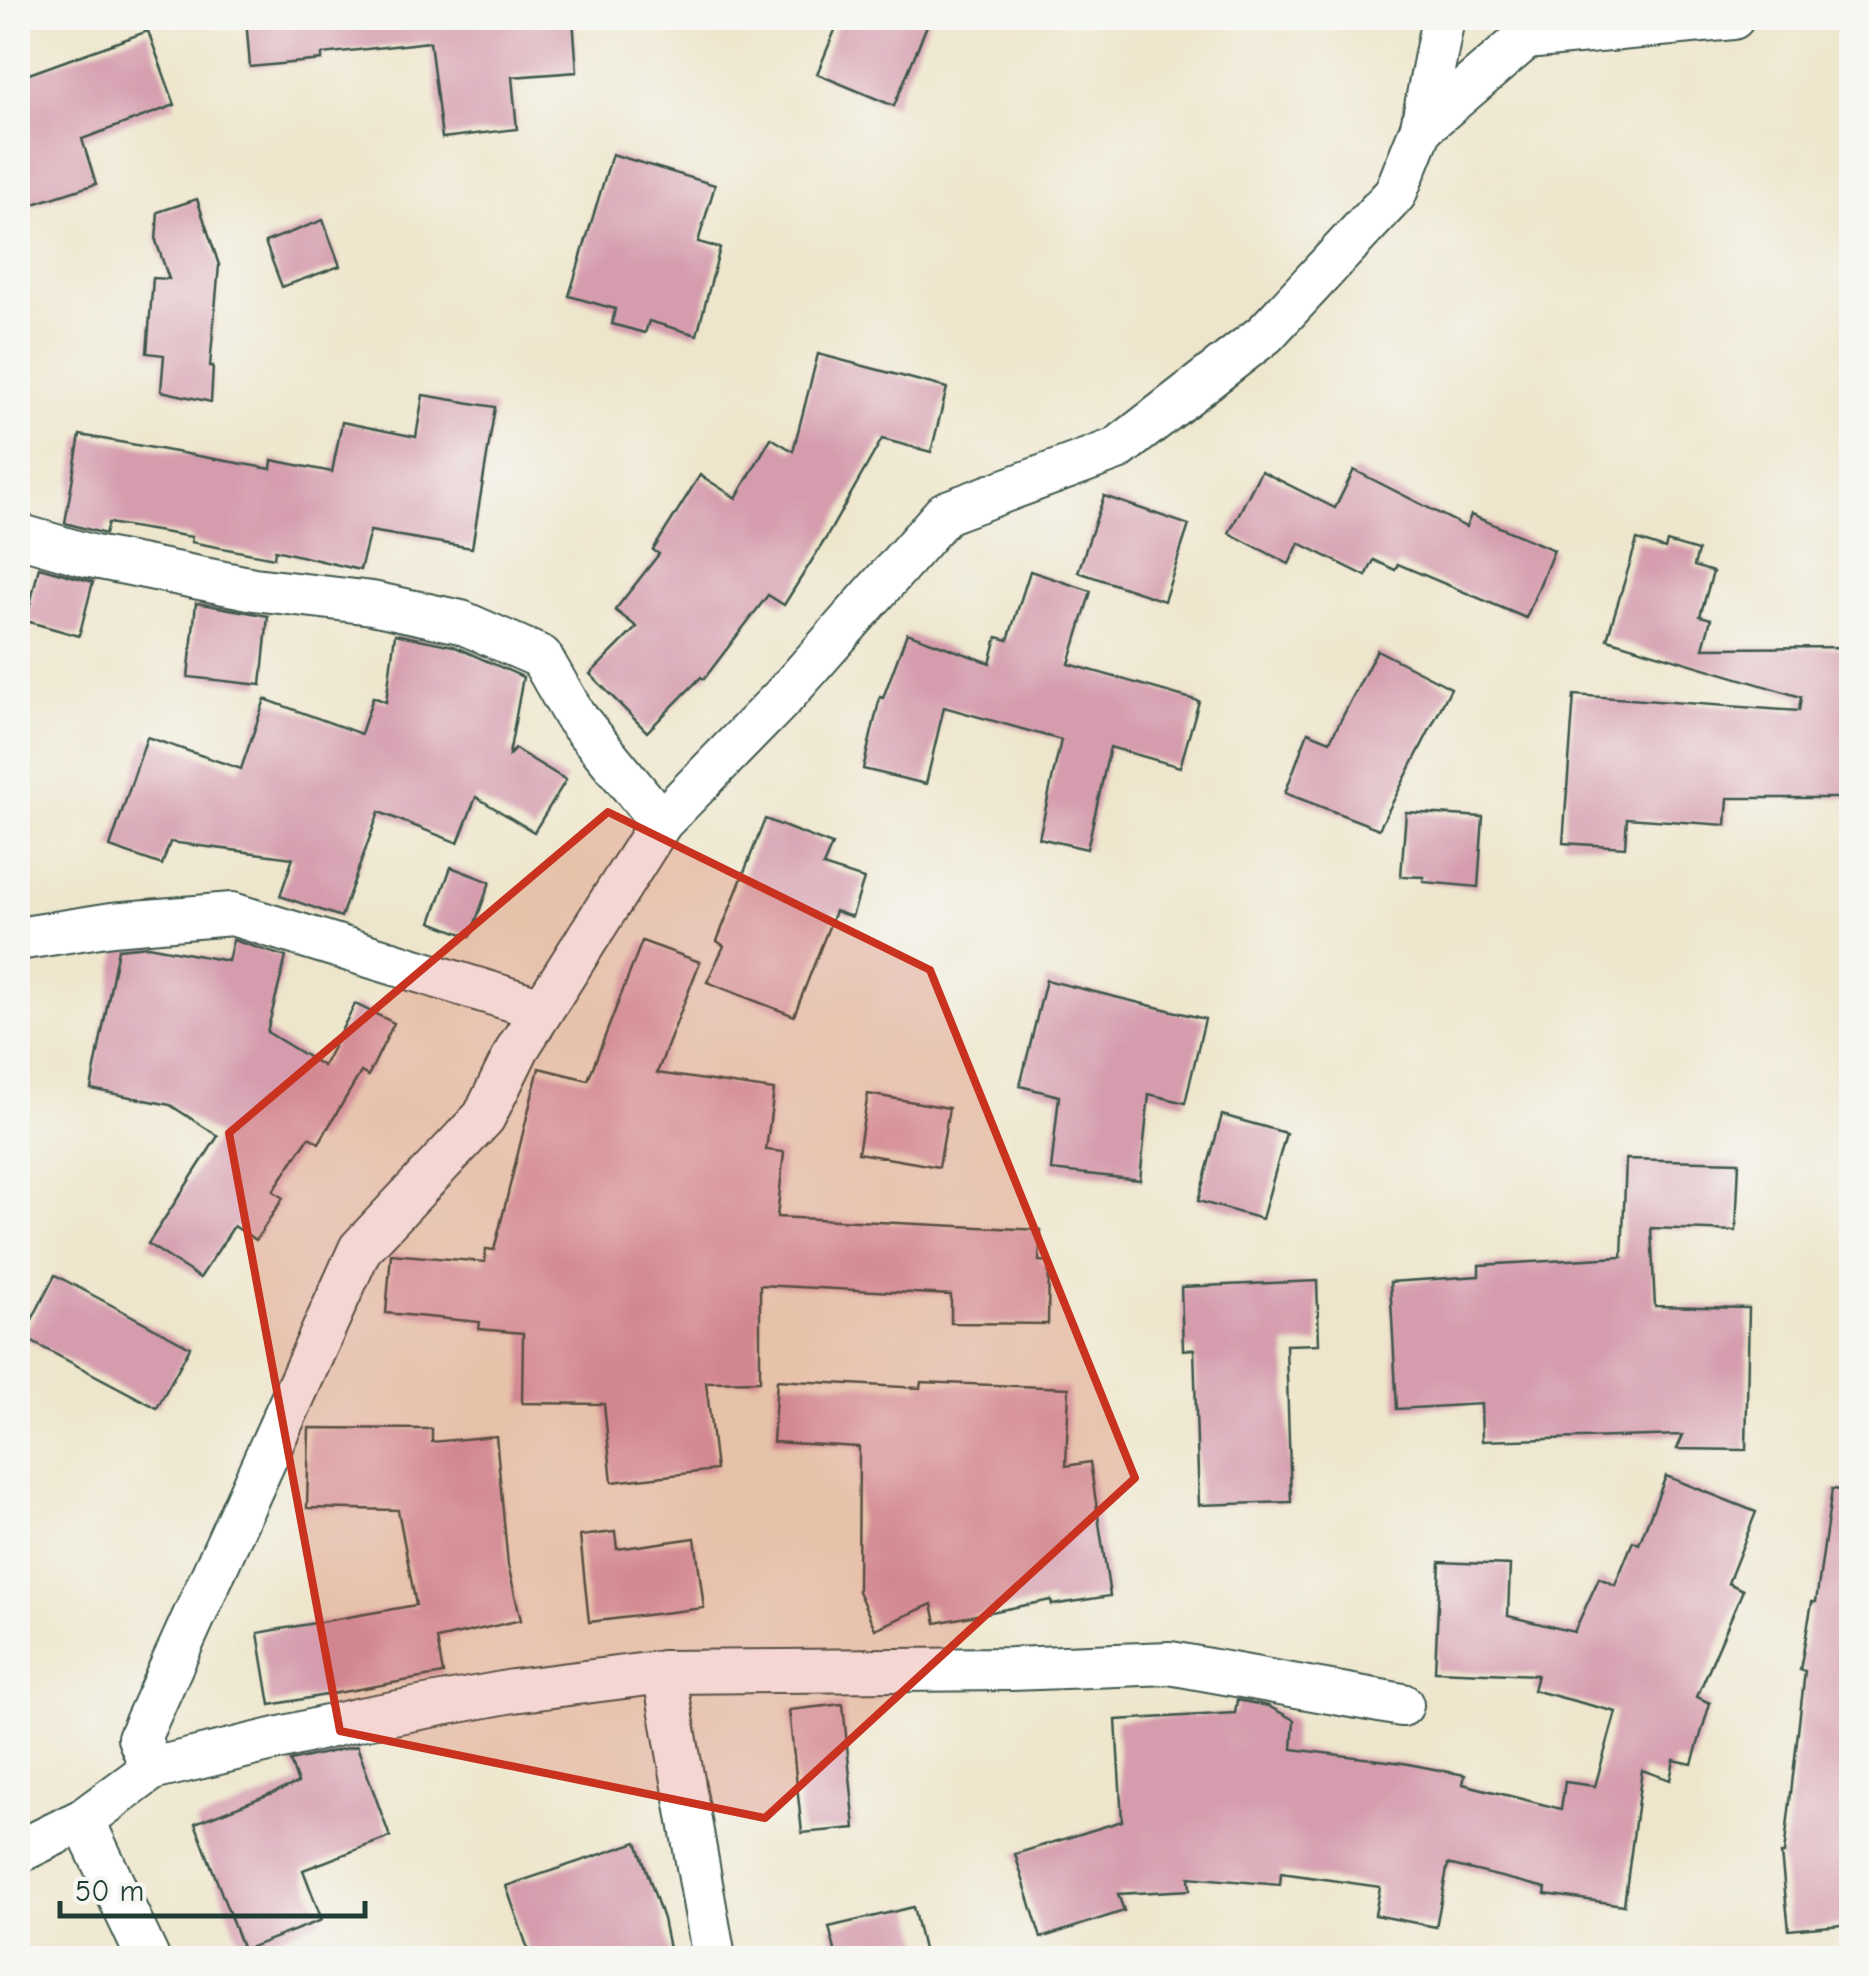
<svg xmlns="http://www.w3.org/2000/svg" width="1869" height="1976" viewBox="0 0 1869 1976" font-family="'Comic Neue',sans-serif">
  <rect width="100%" height="100%" fill="#f6f6f2"/>
  <filter id="ink" filterUnits="userSpaceOnUse"><feTurbulence type="fractalNoise" baseFrequency=".01" numOctaves="2"/><feDisplacementMap in="SourceGraphic" scale="20" xChannelSelector="R" yChannelSelector="G"/><feConvolveMatrix kernelMatrix="1 2 1 2 8 2 1 2 1" color-interpolation-filters="sRGB"/></filter>
  <filter id="wash" filterUnits="userSpaceOnUse"><feTurbulence type="fractalNoise" baseFrequency=".0048" numOctaves="4" result="noise"/><feDisplacementMap in="SourceGraphic" scale="40" xChannelSelector="R" yChannelSelector="G"/><feGaussianBlur stdDeviation="2.25" result="paint"/><feColorMatrix in="noise" values="0 0 0 0 0 0 0 0 0 0 0 0 0 0 0 0 0 1.4 0 .05"/><feComposite in="paint" operator="in"/></filter>
  <g filter="url(#wash)">
    <rect width="100%" height="100%" fill="#eee6cc"/>
    <g id="blocks">
      <g fill="#d59cad">
        <path d="M246,18H573L577,72L512,77L517,129L442,138L430,42L322,54V60L250,67Z"/>
        <path d="M840,18H930L894,106L817,74Z"/>
        <path d="M148,31L175,105L82,139L96,184L18,209V78Z"/>
        <path d="M612,154L715,185L698,242L720,248L697,335L649,321L645,333L612,324L615,309L569,296Z"/>
        <path d="M197,199L219,265L210,366H213L211,402L161,391L164,355L147,353L153,278L169,279L156,241L158,212Z"/>
        <path d="M323,220L340,266L282,287L265,242Z"/>
        <path d="M818,354L947,388L931,452L882,439L826,538L784,605L768,595L704,679L701,677L647,732L590,674L637,627L615,610L659,554L653,550L700,475L736,498L771,438L793,451Z"/>
        <path d="M423,395L495,407L472,548L370,531L360,570L275,550L274,558L191,542L192,537L108,523L105,534L65,523L80,435L271,469L272,460L332,472L342,422L416,437Z"/>
        <path d="M1354,470L1466,527L1471,515L1554,550L1526,618L1398,564L1395,570L1374,560L1366,576L1299,543L1289,564L1229,533L1261,471L1335,508Z"/>
        <path d="M1104,496L1189,525L1164,601L1078,572Z"/>
        <path d="M1637,540L1665,549L1667,542L1698,551L1694,566L1713,572L1700,616L1711,619L1703,648L1852,647V798H1728L1726,825L1627,818L1625,847L1563,843L1574,695L1799,711L1801,697L1607,639Z"/>
        <path d="M39,567L93,582L79,636L26,621Z"/>
        <path d="M1030,571L1091,591L1069,664L1199,701L1180,767L1110,747L1087,849L1039,838L1061,740L944,707L926,784L863,769L880,697L883,698L907,633L990,663L997,637L1008,640Z"/>
        <path d="M196,603L268,616L261,685L188,677Z"/>
        <path d="M395,634L453,646L523,677L509,755L515,749L566,780L534,832L476,797L458,843L379,812L341,917L280,896L293,858L170,842L162,865L110,847L147,737L241,769L265,699L361,734L373,697L386,702Z"/>
        <path d="M1377,650L1451,688L1379,829L1285,793L1308,732L1330,741Z"/>
        <path d="M1406,812L1483,817L1478,887L1423,882L1424,877L1401,876Z"/>
        <path d="M765,819L832,845L823,866L864,879L852,917L835,911L794,1016L707,982L724,946L717,941Z"/>
        <path d="M451,867L490,882L470,937L431,922Z"/>
        <path d="M233,940L286,957L267,1032L323,1066L355,1004L394,1023L368,1076L361,1072L319,1143L309,1137L273,1191L283,1198L256,1240L234,1226L200,1278L148,1244L218,1136L170,1105L91,1089L118,949L148,946L228,961Z"/>
        <path d="M642,941L700,962L657,1073L774,1090L766,1150L784,1152L777,1217L1041,1230L1039,1261L1049,1262L1048,1324L951,1323V1295L760,1285V1381L706,1382L716,1470L612,1482L604,1404L522,1403L523,1333L479,1329L480,1322L386,1313L391,1254L485,1262L486,1249L494,1250L539,1068L588,1080Z"/>
        <path d="M1046,980L1205,1019L1185,1103L1149,1094L1140,1180L1051,1170L1059,1096L1020,1086Z"/>
        <path d="M868,1094L949,1108L939,1167L858,1153Z"/>
        <path d="M1222,1115L1286,1133L1262,1219L1198,1201Z"/>
        <path d="M1626,1159L1739,1162L1736,1231L1651,1228L1655,1306L1749,1308L1746,1450L1677,1449L1683,1435L1482,1441L1481,1404L1397,1409L1390,1282L1479,1276V1265L1622,1257Z"/>
        <path d="M55,1275L190,1347L157,1408L23,1337Z"/>
        <path d="M1317,1281L1319,1344L1286,1345L1291,1502L1199,1505L1194,1349L1183,1350L1181,1287Z"/>
        <path d="M777,1380L920,1388L921,1382L1069,1388L1066,1466L1090,1462L1110,1596L1052,1605L1051,1600L936,1623L932,1604L875,1629L858,1591L859,1447L773,1442Z"/>
        <path d="M309,1428L432,1429V1442L496,1436L508,1565L521,1620L437,1639L443,1674L270,1705L258,1633L416,1605L398,1510L307,1508Z"/>
        <path d="M1666,1476L1756,1512L1728,1583L1743,1590L1697,1697L1710,1703L1692,1764L1674,1760L1670,1780L1642,1770L1624,1905L1545,1894L1546,1888L1448,1864L1436,1927L1375,1915L1380,1887L1281,1873L1280,1885L1189,1877L1190,1890L1118,1894L1124,1911L1041,1938L1015,1854L1122,1821L1116,1720L1235,1713L1237,1700L1268,1706L1294,1720L1292,1749L1403,1763L1465,1775L1463,1784L1561,1809L1565,1782L1595,1786L1616,1712L1533,1690L1537,1675L1435,1671L1440,1562L1510,1565L1508,1616L1574,1632L1599,1578L1615,1585L1633,1541L1639,1544Z"/>
        <path d="M1832,1489L1852,1491V1924L1789,1930L1781,1854H1784L1805,1671L1800,1670L1812,1602H1816Z"/>
        <path d="M615,1532L617,1549L695,1538L704,1608L589,1622L580,1536Z"/>
        <path d="M843,1704L855,1828L802,1833L789,1710Z"/>
        <path d="M357,1746L390,1837L303,1870L322,1920L243,1950L195,1823L298,1783L290,1761Z"/>
        <path d="M637,1842L663,1919L671,1958H531L506,1886Z"/>
        <path d="M913,1907L925,1958H837L829,1927Z"/>
      </g>
    </g>
  </g>
  <g filter="url(#ink)">
    <use href="#blocks" fill-opacity="0" stroke="#3e564b" stroke-width="2.5"/>
    <g fill="none" stroke-linecap="round" stroke-linejoin="round">
      <defs>
        <g id="street">
          <path d="M1422,127L1526,38L1733,18"/>
          <path d="M18,535L90,556L254,589L372,603L461,622L541,657L574,715L661,822"/>
          <path d="M18,939L112,924L232,914L542,1009"/>
          <path d="M664,1672L714,1958"/>
          <path d="M152,1769L139,1738L360,1249L484,1117L518,1048L661,822L783,697L945,513L1117,449L1265,334L1395,194L1422,127L1443,18"/>
          <path d="M83,1820L148,1958"/>
          <path d="M18,1852L83,1820L152,1769L360,1719L513,1691L664,1672L1011,1669L1170,1663L1402,1705"/>
        </g>
      </defs>
      <use href="#street" stroke="#3e564b" stroke-width="46"/>
      <use href="#street" stroke="#fff" stroke-width="42"/>
    </g>
  </g>
  <path fill="#c8321e" fill-opacity="0.2" stroke="#c8321e" stroke-width="8" stroke-linejoin="round" d="M608,812L930,970L1135,1478L765,1818L340,1731L229,1133Z"/>
  <rect width="1869" height="1976" fill="none" stroke="#f6f6f2" stroke-width="60"/>
  <path d="M60 1901v15h305v-15" fill="none" stroke="#1f3d34" stroke-width="5"/>
  <text x="75" y="1901" font-size="30" fill="#1f3d34" stroke="#f6f6f2" stroke-width="8" paint-order="stroke">50 m</text>
</svg>
